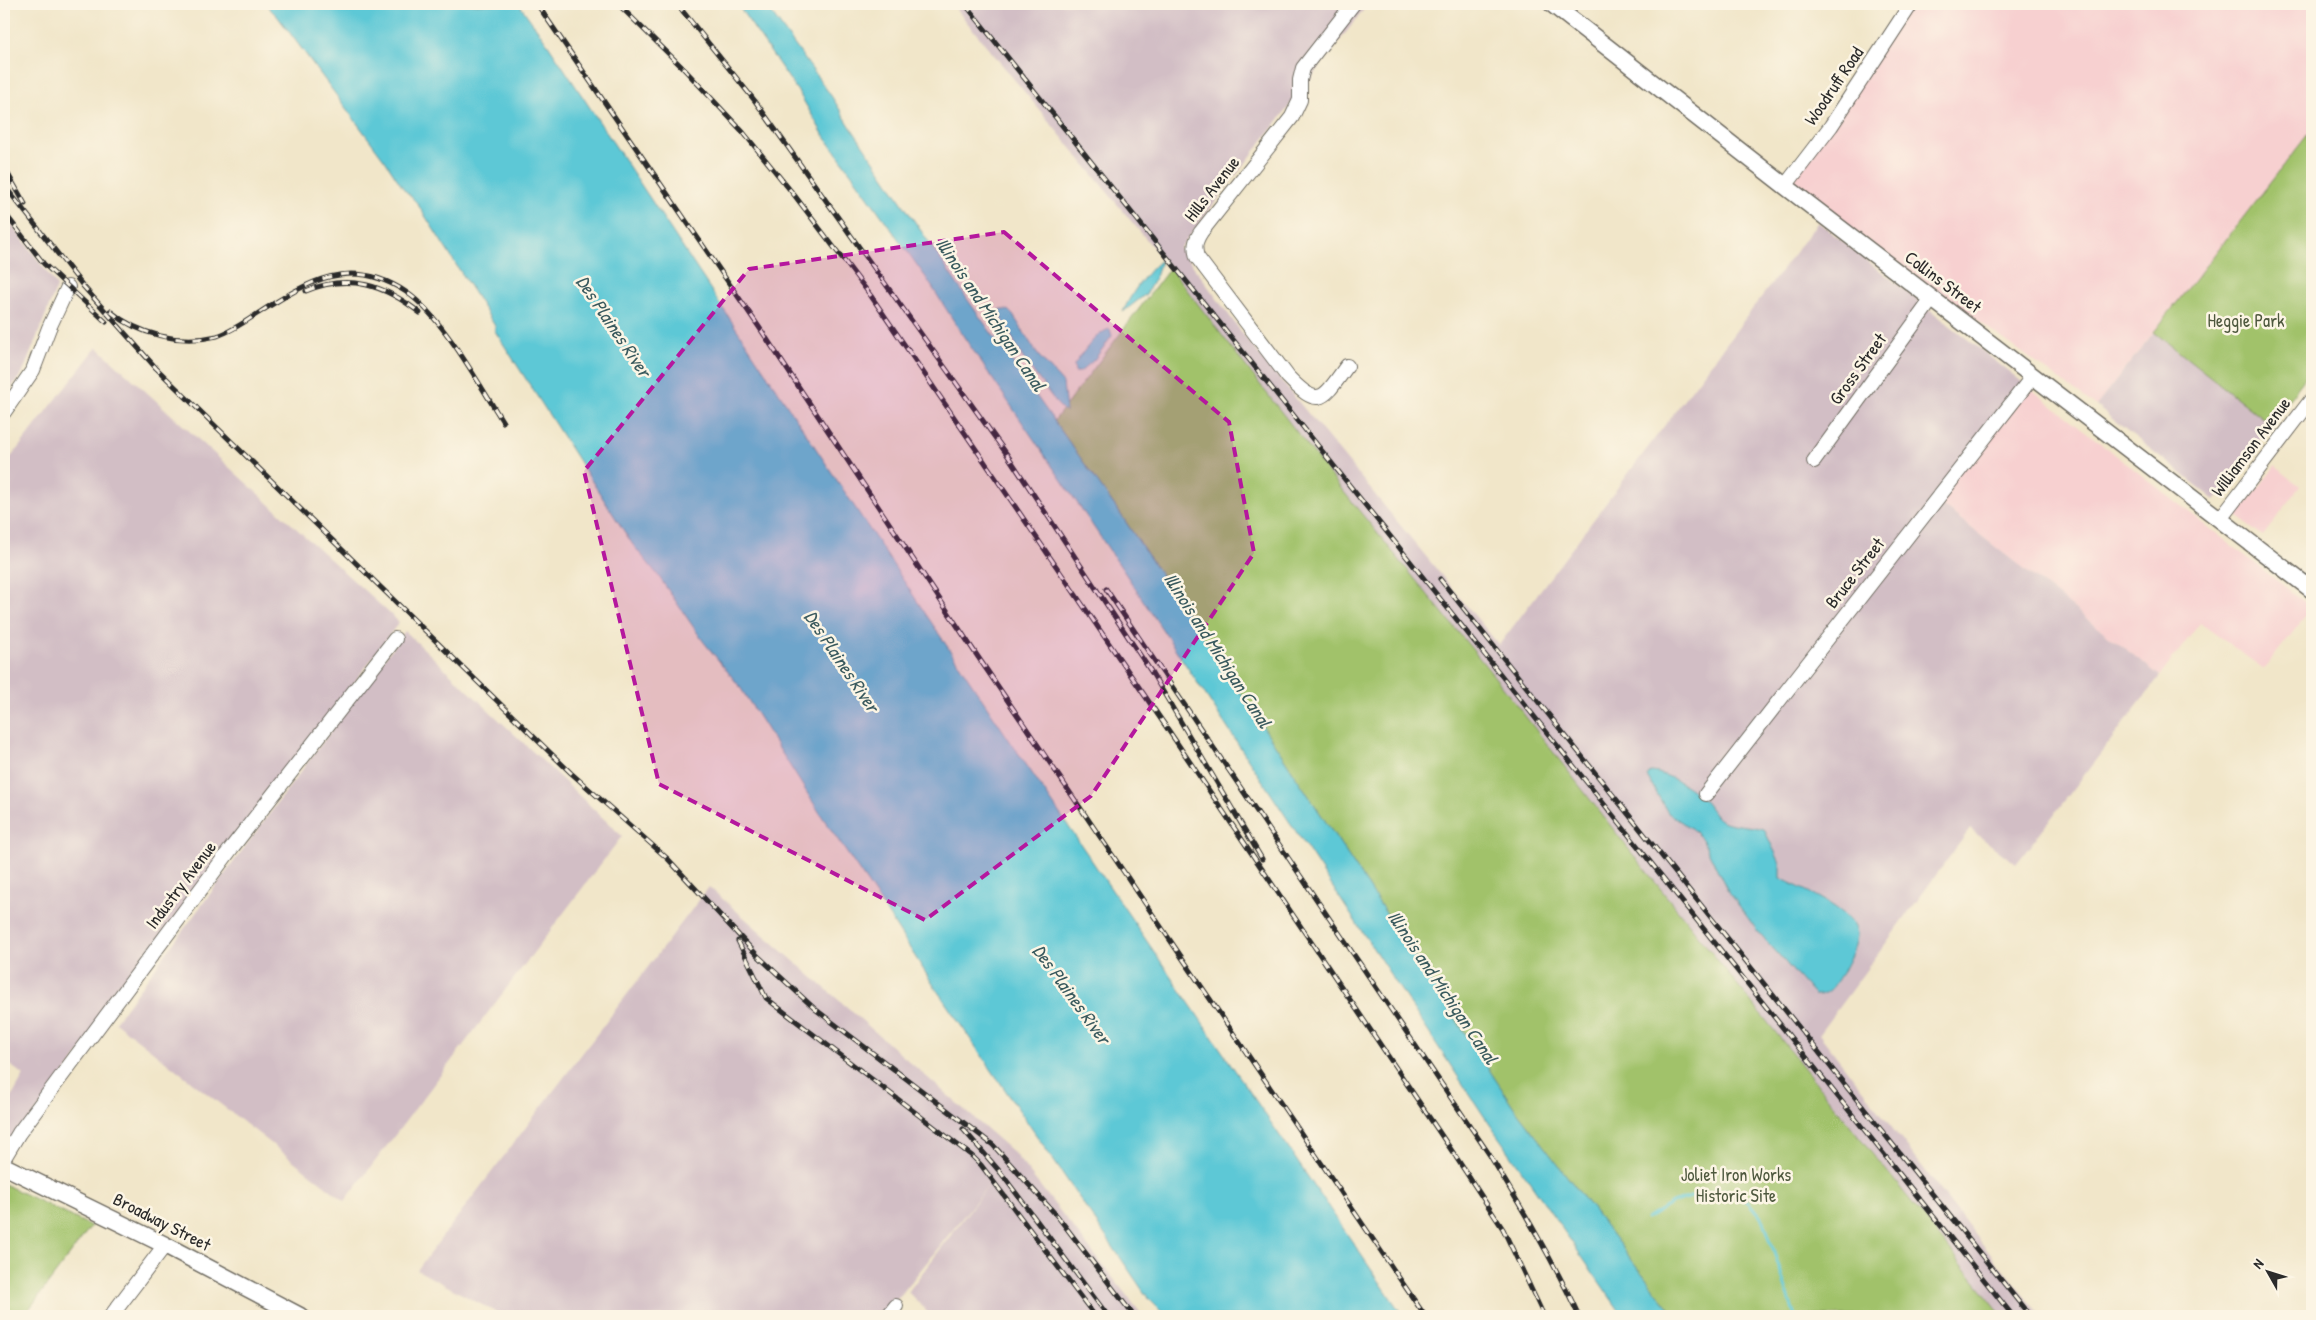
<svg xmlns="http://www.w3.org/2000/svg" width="2316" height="1320" viewBox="0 0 2316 1320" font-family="'Patrick Hand',sans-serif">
  <rect width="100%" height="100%" fill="#fcf5e5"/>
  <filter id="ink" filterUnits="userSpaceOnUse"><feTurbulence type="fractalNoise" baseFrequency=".02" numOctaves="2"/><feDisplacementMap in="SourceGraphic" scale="10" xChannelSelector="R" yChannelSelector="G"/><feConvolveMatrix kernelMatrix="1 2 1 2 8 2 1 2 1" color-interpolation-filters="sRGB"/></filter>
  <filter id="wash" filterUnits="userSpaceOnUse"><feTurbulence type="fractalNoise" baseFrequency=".0096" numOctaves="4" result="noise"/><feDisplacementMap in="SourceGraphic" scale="20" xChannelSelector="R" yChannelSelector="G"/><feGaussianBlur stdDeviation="1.12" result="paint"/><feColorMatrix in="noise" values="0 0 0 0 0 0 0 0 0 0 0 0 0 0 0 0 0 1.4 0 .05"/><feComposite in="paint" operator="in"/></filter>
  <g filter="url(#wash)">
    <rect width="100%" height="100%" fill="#f1e6c9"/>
    <g fill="#f7d0d0">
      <path d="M1911,4H2312V129L2096,406L1790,185Z"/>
      <path d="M2026,385L2312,608L2264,669L2200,623L2160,676L1933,498Z"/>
      <path d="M2275,466L2300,486L2263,536L2237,516Z"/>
    </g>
    <g fill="#d2bec5">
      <path d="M952,4H1368L1180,248L1245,337L1499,645L1818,222L2026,385L1933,498L2160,676L2016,864L1970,829L1819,1034L1998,1264L2042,1316H2003L1631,852L1494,676L1330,475L1170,268Z"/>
      <path d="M4,214L57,286L23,372L4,397Z"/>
      <path d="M2154,332L2270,424L2215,500L2096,406Z"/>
      <path d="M97,347L399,622L10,1147L4,1145V1111L24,1075L4,1061V466Z"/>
      <path d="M405,631L622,836L345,1201L115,1022Z"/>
      <path d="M709,887L1014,1153L1143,1316H931L908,1292L990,1183L884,1316H503L417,1270Z"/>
    </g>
    <g fill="#a1c26b" stroke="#66764b">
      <path d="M2312,129V369L2270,424L2154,332Z"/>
      <path d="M1170,268L1330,475L1494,676L1631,852L2003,1316H1675L1515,1109L1256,716L1119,512L1054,421Z"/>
      <path d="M4,1184L91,1226L24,1316H4Z"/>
    </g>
    <g fill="#5dc8d6" stroke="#447a80">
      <path d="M265,4H519L549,46L1008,738L1403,1316H1166L1148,1298L934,986L877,897L823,818L740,687L703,641L657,574L633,545L495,331V326L417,203L403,188L386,162L278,17Z"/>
      <path d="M737,4H765L832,97L850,126L970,303L1119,512L1256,716L1515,1109L1675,1316H1623L1484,1116L1125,573L964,337L927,279L823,134L799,93Z"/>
      <path d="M1161,260L1157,274L1146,294L1123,312C1130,295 1146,272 1161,260Z"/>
      <path d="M1000,310H1008L1013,315L1038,355L1063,383L1066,411H1064L1058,405L1023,358L1000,315Z"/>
      <path d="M1110,329L1112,336L1094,360L1080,372H1075L1074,365C1082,354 1096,332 1110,329Z"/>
      <path d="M1650,772C1667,772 1696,790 1707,804C1712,810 1714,816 1722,821C1729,825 1753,826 1764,829L1780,863V878C1799,888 1854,910 1857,933C1858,945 1847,962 1842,973C1834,985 1830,996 1814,995L1756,929L1727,889L1702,839L1692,829L1668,813L1647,776Z"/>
    </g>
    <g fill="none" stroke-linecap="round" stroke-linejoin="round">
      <path stroke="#5dc8d6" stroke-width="3" d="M1646,1219L1672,1203L1697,1195L1727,1190L1749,1203L1764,1221L1795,1316"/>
    </g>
  </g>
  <g filter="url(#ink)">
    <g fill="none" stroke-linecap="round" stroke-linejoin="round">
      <defs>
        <g id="minor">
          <path d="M1785,186L1831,126L1911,4"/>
          <path d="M1347,366C1323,399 1320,410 1288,377L1197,257C1194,247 1195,241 1201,232L1292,117L1300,100V80L1303,68L1353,4"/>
          <path d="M4,412L33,370L49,328L68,287"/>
          <path d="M1814,461L1932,299"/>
          <path d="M2220,519L2312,399"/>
          <path d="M1706,794L2033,376"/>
          <path d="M4,1158L19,1133L233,846L395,639"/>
          <path d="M111,1316L165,1245"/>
          <path d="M888,1316L896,1306"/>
        </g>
        <g id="major">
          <path d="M1552,4L1785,186L2312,590"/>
          <path d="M4,1166L165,1245L300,1316"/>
        </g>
      </defs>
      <use href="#minor" stroke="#706c62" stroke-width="16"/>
      <use href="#major" stroke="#706c62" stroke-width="19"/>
      <use href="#minor" stroke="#fff" stroke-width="14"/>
      <use href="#major" stroke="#fff" stroke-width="16"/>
      <defs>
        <g id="rail">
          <path d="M537,4L759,327L974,651L1425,1316"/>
          <path d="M618,4L683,68L743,132L795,196L871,296L1169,731L1454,1154L1503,1229L1544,1316"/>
          <path d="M677,4L755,101L1006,453L1152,673L1262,859"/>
          <path d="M965,4L2013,1316"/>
          <path d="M4,167L25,204"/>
          <path d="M4,185L83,286L156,368L571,773L668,859L757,955L815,1009L993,1145L1058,1217L1134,1316"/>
          <path d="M4,212L44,264L106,322"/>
          <path d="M306,291C349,273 385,285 420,313"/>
          <path d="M110,311C139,335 180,345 217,336C230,332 245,322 257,314C306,283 349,254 406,292C442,316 479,384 503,422"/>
          <path d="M1440,579L2030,1316"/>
          <path d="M1106,589L1489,1154C1521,1207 1553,1260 1579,1316"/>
          <path d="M738,941L766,998L972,1156L981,1165L1095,1316"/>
          <path d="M963,1129L1001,1173L1108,1316"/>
        </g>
      </defs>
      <use href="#rail" stroke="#2b2b2b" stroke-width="5"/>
      <use href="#rail" stroke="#fcf5e5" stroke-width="3" stroke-dasharray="9" stroke-linecap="butt"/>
    </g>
  </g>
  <path fill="#b5179e" fill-opacity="0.2" stroke="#b5179e" stroke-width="4" stroke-dasharray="10 6" stroke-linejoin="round" d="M1004,232L1229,422L1254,553L1091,796L925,920L659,784L584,471L749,269Z"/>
  <g text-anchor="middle" stroke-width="5" stroke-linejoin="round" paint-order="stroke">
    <g font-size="18" fill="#2b2b2b" stroke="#fcf5e5">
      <text transform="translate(1834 86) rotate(-56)" y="6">Woodruff Road</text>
      <text transform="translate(1212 189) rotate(-52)" y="6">Hills Avenue</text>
      <text transform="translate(1943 282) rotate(37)" y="6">Collins Street</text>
      <text transform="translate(1858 369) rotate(-54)" y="6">Gross Street</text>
      <text transform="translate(2251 447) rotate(-53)" y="6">Williamson Avenue</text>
      <text transform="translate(1855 573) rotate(-52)" y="6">Bruce Street</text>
      <text transform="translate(181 885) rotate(-53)" y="6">Industry Avenue</text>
      <text transform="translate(162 1222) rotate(27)" y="6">Broadway Street</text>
    </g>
    <g font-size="18" fill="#4e583e" stroke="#fcf5e5">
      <text x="2246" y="327">Heggie Park</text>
      <text x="1736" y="1181">Joliet Iron Works<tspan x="1736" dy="21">Historic Site</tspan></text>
    </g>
    <g font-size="19" font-style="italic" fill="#3a5a5e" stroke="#fcf5e5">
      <text transform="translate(991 314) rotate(56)" y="7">Illinois and Michigan Canal</text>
      <text transform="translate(614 326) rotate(56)" y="7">Des Plaines River</text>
      <text transform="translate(1218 650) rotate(57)" y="7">Illinois and Michigan Canal</text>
      <text transform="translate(842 661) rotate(56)" y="7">Des Plaines River</text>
      <text transform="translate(1443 987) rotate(56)" y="7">Illinois and Michigan Canal</text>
      <text transform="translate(1072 994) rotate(54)" y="7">Des Plaines River</text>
    </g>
  </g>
  <rect width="2316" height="1320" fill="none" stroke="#fcf5e5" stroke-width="20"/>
  <g transform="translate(2268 1272) rotate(309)" stroke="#fcf5e5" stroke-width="4" paint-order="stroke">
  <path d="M0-4L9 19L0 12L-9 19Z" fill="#2b2b2b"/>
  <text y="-8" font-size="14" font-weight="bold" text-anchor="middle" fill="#2b2b2b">N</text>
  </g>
</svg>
